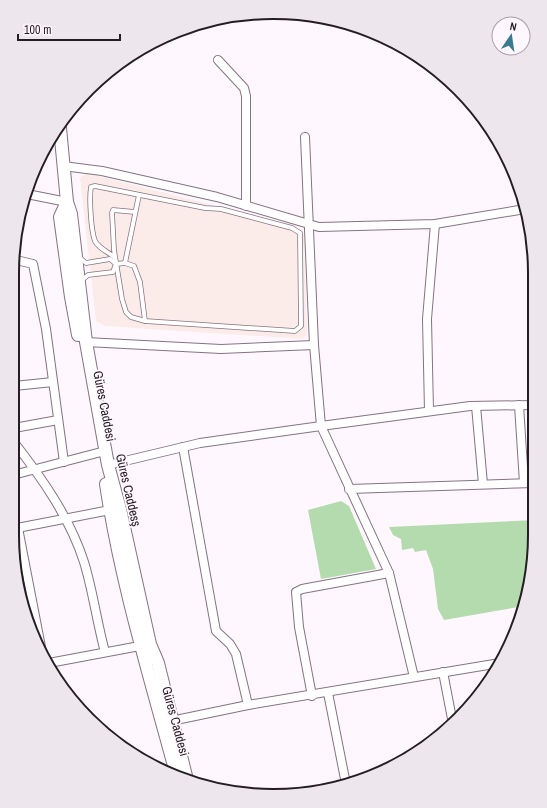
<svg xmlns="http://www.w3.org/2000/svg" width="547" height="808" viewBox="0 0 547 808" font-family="'Archivo Narrow',sans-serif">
  <rect width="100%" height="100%" fill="#fff7fe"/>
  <path fill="#fcece9" d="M86,173L296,226L304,236L307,334L303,339L105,326L96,321L80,178Z"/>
  <g fill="#b3dbad">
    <path d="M341,501L349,506L376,569L321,579L308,510Z"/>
    <path d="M535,520L530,586L524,606L444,620L438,609L433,569L426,550L415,552L413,548L402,550L401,539L393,535L389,527Z"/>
  </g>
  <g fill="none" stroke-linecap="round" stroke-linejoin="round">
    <defs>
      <g id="lane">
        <path d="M80,258L86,263L110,259L116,264L113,272L88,275L81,281"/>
        <path d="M115,258C109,252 99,249 95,241C91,231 89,198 91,187L95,186L205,208L221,209L292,228L300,233L301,326L295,331L145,321L131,317L126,312L122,299L114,250L112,213L113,210L135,212"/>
        <path d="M125,263L139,195"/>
        <path d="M116,264L125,263L134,266L140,282L145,321"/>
      </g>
      <g id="street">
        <path d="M218,60L244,88L246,96V206"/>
        <path d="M305,137L314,345L321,426L389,573L414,677"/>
        <path d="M63,166L102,171L217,197L319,227L435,224L525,209"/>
        <path d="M27,194L67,202"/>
        <path d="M16,260L33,264L46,329L64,462"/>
        <path d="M86,342L221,349L314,345"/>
        <path d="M14,386L53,382"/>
        <path d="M519,405L524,483"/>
        <path d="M476,406L483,484"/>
        <path d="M429,411L427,319L435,224"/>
        <path d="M14,428L58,420"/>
        <path d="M13,441C42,478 70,518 84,562C93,591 97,623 105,652"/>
        <path d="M183,447L216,631L230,644L236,654L248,705"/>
        <path d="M108,465L200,443L321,426L470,406L533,405"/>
        <path d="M13,475L105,451"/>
        <path d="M349,489L534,483"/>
        <path d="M18,528L41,647"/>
        <path d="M12,529L110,510"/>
        <path d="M49,663L145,645"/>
        <path d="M443,672L453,724"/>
        <path d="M328,693L346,784"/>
        <path d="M312,696L299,627L296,592L302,589L389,573"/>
        <path d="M171,721L248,705L500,663"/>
      </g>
      <g id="secondary">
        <path d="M60,128L67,202L71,214L86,342L108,465L120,509L150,644L158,663L187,780"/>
        <path d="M67,202L60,217L71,297L78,335"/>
        <path d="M106,484C121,584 151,680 177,777"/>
      </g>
    </defs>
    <use href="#lane" stroke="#847382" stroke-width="5.5"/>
    <use href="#street" stroke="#847382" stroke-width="10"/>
    <use href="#secondary" stroke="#847382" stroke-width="14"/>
    <use href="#lane" stroke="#fff" stroke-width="4"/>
    <use href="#street" stroke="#fff" stroke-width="8"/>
    <use href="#secondary" stroke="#fff" stroke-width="12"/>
  </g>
  <g text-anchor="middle" stroke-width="3.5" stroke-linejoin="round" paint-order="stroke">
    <g font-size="13" fill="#241d23" stroke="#fff7fe">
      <text transform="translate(105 406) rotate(79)" y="5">Güres Caddesi</text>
      <text transform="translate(129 490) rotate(77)" y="5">Güres Caddesş</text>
      <text transform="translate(176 721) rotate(75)" y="5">Güres Caddesi</text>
    </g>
  </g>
  <path d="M0 0H547V808H0ZM273 19H274A254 254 0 0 1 528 273V535A254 254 0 0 1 274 789H273A254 254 0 0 1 19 535V273A254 254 0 0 1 273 19Z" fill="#ede6ec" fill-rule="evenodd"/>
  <path fill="none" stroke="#241d23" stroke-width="2" d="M273 19H274A254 254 0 0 1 528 273V535A254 254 0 0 1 274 789H273A254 254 0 0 1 19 535V273A254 254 0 0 1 273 19Z"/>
  <g transform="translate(511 36) rotate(13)"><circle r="19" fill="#fff7fe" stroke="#a7a0a6"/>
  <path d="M0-3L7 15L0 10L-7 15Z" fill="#3a7a8e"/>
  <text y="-6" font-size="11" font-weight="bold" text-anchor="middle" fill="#241d23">N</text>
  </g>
  <path d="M18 34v6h102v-6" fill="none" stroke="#241d23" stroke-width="2"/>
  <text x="24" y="34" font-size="12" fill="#241d23" stroke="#fff7fe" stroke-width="3" paint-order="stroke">100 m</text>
</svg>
